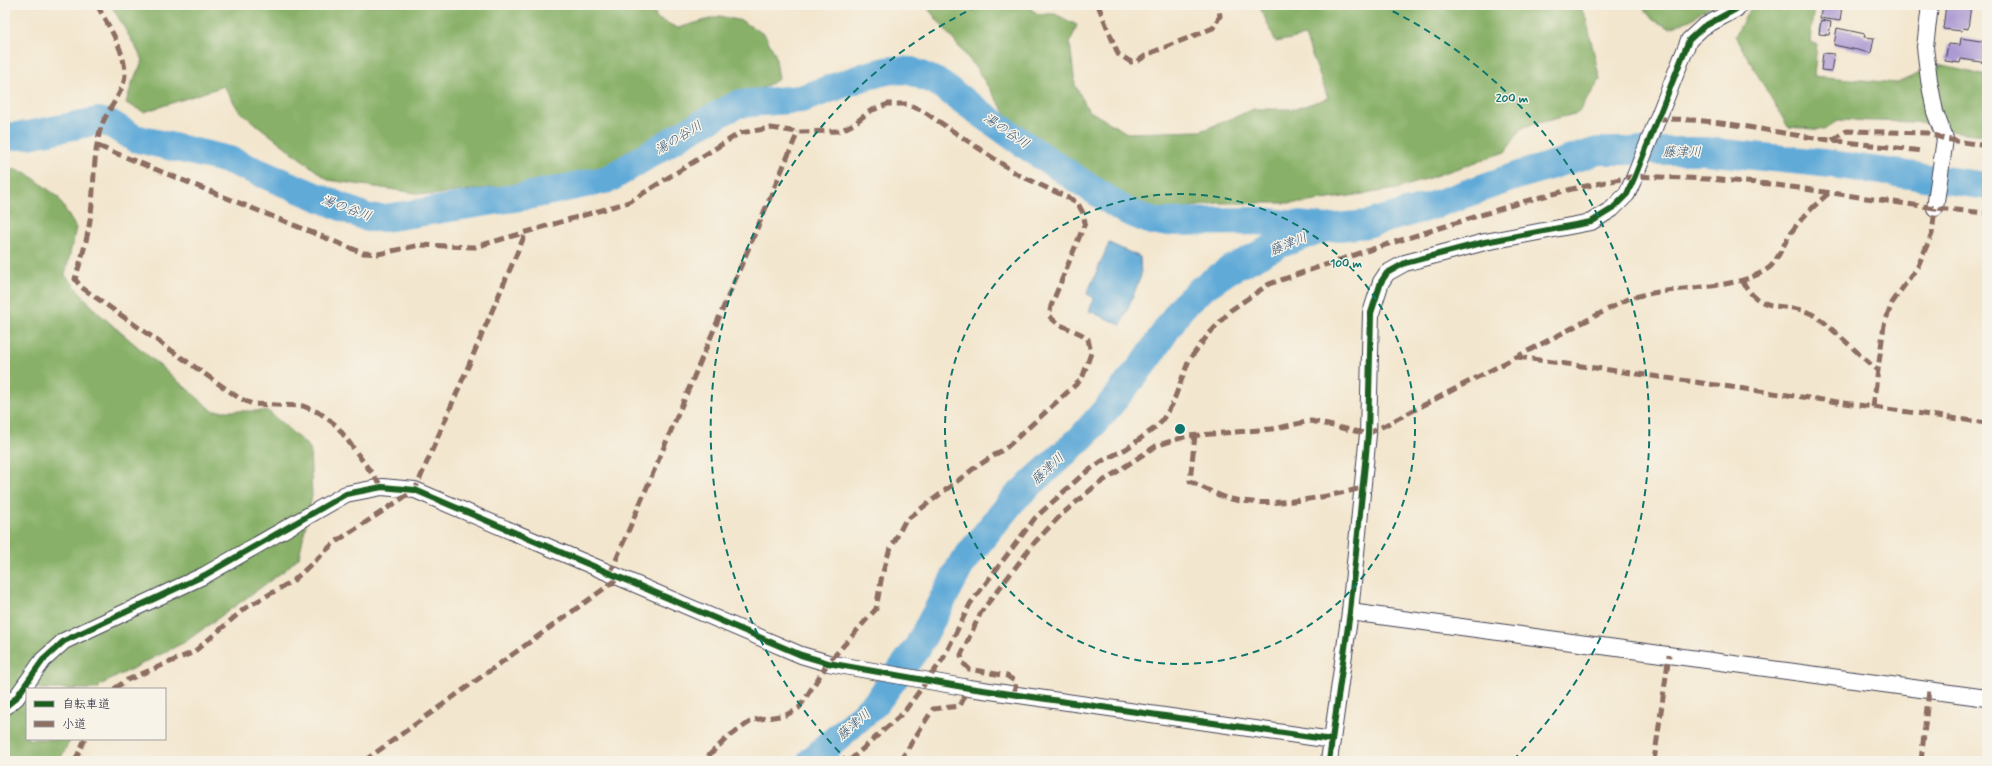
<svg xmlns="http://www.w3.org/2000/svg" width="1992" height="766" viewBox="0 0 1992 766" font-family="Mynerve,'Klee One',sans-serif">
  <rect width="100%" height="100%" fill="#f7f3e8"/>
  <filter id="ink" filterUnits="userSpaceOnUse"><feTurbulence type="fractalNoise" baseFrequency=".025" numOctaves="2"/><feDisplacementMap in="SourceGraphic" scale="8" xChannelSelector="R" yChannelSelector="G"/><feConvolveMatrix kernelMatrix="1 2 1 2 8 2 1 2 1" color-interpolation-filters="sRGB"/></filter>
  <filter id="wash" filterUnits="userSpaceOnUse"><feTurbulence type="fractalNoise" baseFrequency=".012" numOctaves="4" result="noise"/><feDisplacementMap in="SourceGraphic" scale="16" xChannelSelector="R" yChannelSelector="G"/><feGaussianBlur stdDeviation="0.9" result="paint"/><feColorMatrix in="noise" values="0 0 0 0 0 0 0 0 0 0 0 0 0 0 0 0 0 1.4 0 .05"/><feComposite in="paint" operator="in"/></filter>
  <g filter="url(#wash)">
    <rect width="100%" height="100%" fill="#f3e6ce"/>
    <g fill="#88b067" stroke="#556951">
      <path d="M111,5H654L656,18L678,28L720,16L742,21L765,35L775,54L779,79L607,174L430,195L328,180L239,111L224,86L144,112L126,103L132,83L143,60Z"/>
      <path d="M925,5H1025L1038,14H1055L1077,25L1070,43L1075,85L1088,110L1127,133L1201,131L1254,109H1295L1328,98L1305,36L1276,42L1259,5H1579L1586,18L1600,80L1578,113L1523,127L1505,152L1397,189L1302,203H1217L1158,212L1125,198L1056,158L1008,117L973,64Z"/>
      <path d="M1641,5H1712L1690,20L1670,28L1653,20Z"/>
      <path d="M1752,5H1814L1810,42L1817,44L1814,76L1897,83L1939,65L1987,76V135L1954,132L1916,122L1838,120L1824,130L1788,127L1735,36Z"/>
      <path d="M5,167L27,173L58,197L76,228L65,275L97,312L213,411H268L310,448L312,496L299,557L285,570L185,642L100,685L98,689H27V739H71L59,761H5Z"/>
    </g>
    <path fill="#60aad8" stroke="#41668a" d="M1109,243L1140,257L1141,276L1121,325L1089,311L1094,298L1087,294Z"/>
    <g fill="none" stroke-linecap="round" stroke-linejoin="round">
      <g stroke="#60aad8" stroke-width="28">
        <path d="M5,137L28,135L98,121L111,124L134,138L229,160L368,218H385L527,196L609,179L691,129L738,104L801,99L869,75L891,70L911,71L937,82L1028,147L1124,210L1154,222L1258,221L1317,227"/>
        <path d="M811,761L876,703L917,648L962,563L1014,499L1082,437L1110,405L1145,362L1181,308L1201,289L1229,270L1280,244L1327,228L1367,224L1428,207L1516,176L1598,151H1705L1831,164L1987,186"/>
      </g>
    </g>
    <g id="blocks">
      <g fill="#ab99d3">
        <path d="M1822,5H1842L1840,21L1820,18Z"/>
        <path d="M1946,5H1971L1968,29L1963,28L1962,31L1943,29Z"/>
        <path d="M1821,20L1831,22L1829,35L1819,34Z"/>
        <path d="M1837,28L1865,34L1864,37L1874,38L1871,53L1834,45Z"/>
        <path d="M1961,38L1987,42V63L1961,59L1960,63L1945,61L1948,44L1960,45Z"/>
        <path d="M1823,53L1834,54L1831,71L1821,70Z"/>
      </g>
    </g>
  </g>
  <g filter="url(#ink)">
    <use href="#blocks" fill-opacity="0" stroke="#413f51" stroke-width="1"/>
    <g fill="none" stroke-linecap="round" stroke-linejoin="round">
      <defs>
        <g id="minor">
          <path d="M1930,5L1925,47L1929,80L1935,112L1945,139L1935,208"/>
          <path d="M1350,612L1987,698"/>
          <path d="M5,707L16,698L43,660L64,641L205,575L346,494L382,487L415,490L801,655L828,663L969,688L1332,740"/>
          <path d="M1329,761L1350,612L1368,434L1371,313L1381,282L1387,273L1405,263L1485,242L1591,222L1612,209L1627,194L1635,176L1689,40L1703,27L1736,9L1739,5"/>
        </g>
      </defs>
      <use href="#minor" stroke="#413f51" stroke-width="18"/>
      <use href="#minor" stroke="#fff" stroke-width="16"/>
      <g stroke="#8d6e63" stroke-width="5" stroke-dasharray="10 5" stroke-linecap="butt">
        <path d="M97,5C108,25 124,49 125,72C126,91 107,109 101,127C92,157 95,190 90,220C87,241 81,260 75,279L81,287L239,398L252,404L303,406L320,413L337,426L382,487"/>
        <path d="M1098,5L1118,54L1131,62L1138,61L1148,54L1213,28L1220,16L1218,5"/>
        <path d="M1656,119C1706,118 1753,128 1801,136C1841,142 1882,146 1922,151"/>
        <path d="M1832,140L1846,131L1928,133L1945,139L1987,146"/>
        <path d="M98,146L363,253L378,254L420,245L475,247L629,202L740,133L771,128L798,132L840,131L854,124L870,111L888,104H907L923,111L1017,174L1077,202L1083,213L1085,223L1051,306L1049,316L1058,324L1081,334L1088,339L1091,353L1082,379L1007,447L973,469L905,521L889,552L882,575L876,609L828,663L799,708L786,715L753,720L729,736L703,761"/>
        <path d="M1742,280C1762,319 1788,298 1817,317C1824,321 1830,328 1836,333C1850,345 1863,358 1877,370"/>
        <path d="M1517,357L1987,423"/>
        <path d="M1873,407L1884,325L1892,303L1918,266L1932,234L1935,208"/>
        <path d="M1195,435L1190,481C1202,487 1215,494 1227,498C1268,509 1322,498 1362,488"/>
        <path d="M610,574L798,132"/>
        <path d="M114,689L127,680L194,652L244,609L294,580L334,543L415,490L526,232"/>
        <path d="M1014,694L1016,682L1007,676L969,669L963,663L961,655L981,612L1035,542L1061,515L1094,487L1156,446L1187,436L1272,429L1311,421L1368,434L1626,300C1666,284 1737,293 1770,267C1777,261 1785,242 1790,234C1802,217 1815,205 1830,192"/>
        <path d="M75,761L85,739"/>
        <path d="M364,761L619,578"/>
        <path d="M849,761L904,712L943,659L970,604L1035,518L1081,476L1102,461L1126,449L1159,425L1172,405L1189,360L1208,335L1231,310L1269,284L1360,253L1522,202L1572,189L1635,176L1708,179L1770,184L1935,208L1987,213"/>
        <path d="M900,761L933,709L960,706L969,688"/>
        <path d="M1654,761L1669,655"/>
        <path d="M1921,761L1929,690"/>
      </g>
      <defs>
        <g id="cycleway">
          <path d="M5,707L16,698L43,660L64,641L205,575L346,494L382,487L415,490L801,655L828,663L969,688L1332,740"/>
          <path d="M1329,761L1350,612L1368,434L1371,313L1381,282L1387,273L1405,263L1485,242L1591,222L1612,209L1627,194L1635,176L1689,40L1703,27L1736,9L1739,5"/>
        </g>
      </defs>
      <use href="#cycleway" stroke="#f7f3e8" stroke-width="8"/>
      <use href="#cycleway" stroke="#1b5e20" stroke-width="6"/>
    </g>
  </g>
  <g fill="none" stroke="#0f766e" stroke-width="2" stroke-dasharray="7 5">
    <circle cx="1180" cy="429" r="235"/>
    <path d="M848 761A469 469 0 0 1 978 6M1382 6A469 469 0 0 1 1512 761"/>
  </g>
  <g text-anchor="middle" stroke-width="3" stroke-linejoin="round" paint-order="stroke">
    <g font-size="13" font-style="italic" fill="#3b587a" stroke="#f7f3e8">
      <text transform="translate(1007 130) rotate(34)" y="5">湯の谷川</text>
      <text transform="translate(678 137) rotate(-31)" y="5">湯の谷川</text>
      <text x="1682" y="156">藤津川</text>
      <text transform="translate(347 207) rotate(20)" y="5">湯の谷川</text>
      <text transform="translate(1288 243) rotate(-22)" y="5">藤津川</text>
      <text transform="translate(1047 468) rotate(-43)" y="5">藤津川</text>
      <text transform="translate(853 724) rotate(-41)" y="5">藤津川</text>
    </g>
  </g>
  <circle cx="1180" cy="429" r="6" fill="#0f766e" stroke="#f7f3e8" stroke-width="2"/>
  <g font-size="12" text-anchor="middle" font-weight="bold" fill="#0f766e" stroke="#f7f3e8" stroke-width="3" stroke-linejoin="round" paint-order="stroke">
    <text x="1512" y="102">200 m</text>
    <text x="1346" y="267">100 m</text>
  </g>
  <rect width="1992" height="766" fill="none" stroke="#f7f3e8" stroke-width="20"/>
  <rect x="26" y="688" width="140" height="52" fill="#f7f3e8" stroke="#a29fa3"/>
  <rect x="34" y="701" width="20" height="6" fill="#1b5e20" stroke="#a29fa3"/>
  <text x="62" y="708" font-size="12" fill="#22223b">自転車道</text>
  <rect x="34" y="721" width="20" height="6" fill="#8d6e63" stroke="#a29fa3"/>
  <text x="62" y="728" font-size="12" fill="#22223b">小道</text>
</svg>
